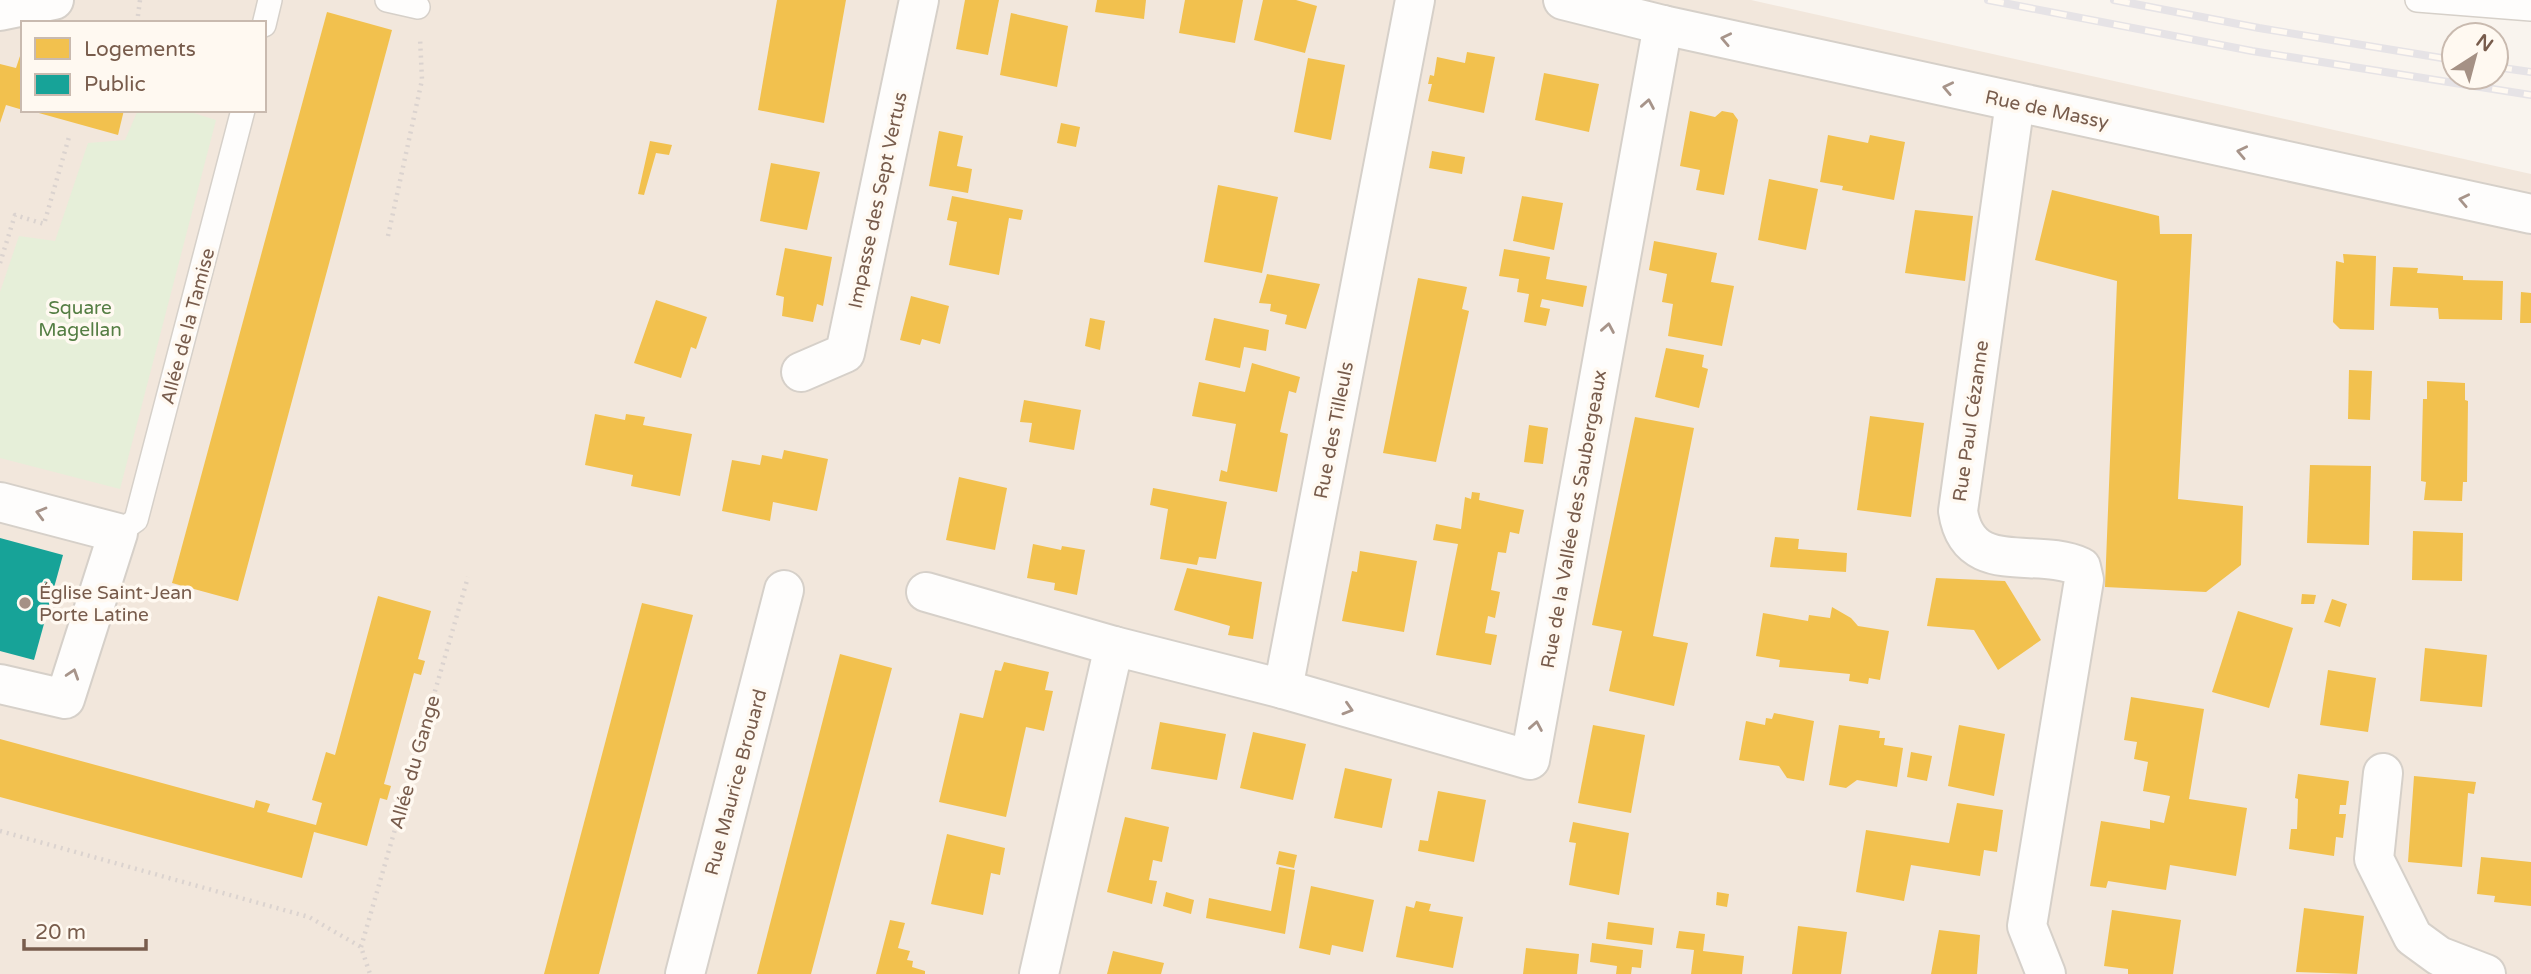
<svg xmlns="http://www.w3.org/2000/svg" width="2531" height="974" viewBox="0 0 2531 974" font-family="'Varela Round',sans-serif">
  <rect width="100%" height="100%" fill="#f9f4ee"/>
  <path fill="#f2e7dc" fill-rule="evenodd" d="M0,0H1751L2531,174V974H0ZM23,23H264V110H23Z"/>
  <path fill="#e6efd9" d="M138,110H184L216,120L120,489L0,458V292L19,236L55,241L88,143L125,140Z"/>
  <g fill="#f2c14e">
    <path d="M777,0H846L824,123L758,110Z"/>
    <path d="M965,0H999L988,55L956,49Z"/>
    <path d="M1097,0H1146L1144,19L1095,12Z"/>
    <path d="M1185,0H1243L1235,43L1179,33Z"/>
    <path d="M1263,0H1296L1317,6L1305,53L1254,40Z"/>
    <path d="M327,12L392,30L238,601L172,583Z"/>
    <path d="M1011,13L1068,26L1057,87L1000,75Z"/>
    <path d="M23,47V110L6,105L0,123V64L16,68Z"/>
    <path d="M1467,52L1495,57L1484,113L1428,101L1432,84H1428L1430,75L1434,76L1437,57L1465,63Z"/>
    <path d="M1308,58L1345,65L1331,140L1294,132Z"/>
    <path d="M1544,73L1599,84L1589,132L1535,120Z"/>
    <path d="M28,110H124L118,135Z"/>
    <path d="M1690,111L1715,117L1722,111L1733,113L1738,120L1724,195L1696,190L1700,170L1680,166Z"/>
    <path d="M1061,123L1080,127L1076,147L1057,143Z"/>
    <path d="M939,131L963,136L957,166L972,169L968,193L929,186Z"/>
    <path d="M1828,135L1868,143L1870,135L1905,142L1894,200L1842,190L1843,186L1820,182Z"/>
    <path d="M650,141L672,145L669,155L656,153L644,195L638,194Z"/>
    <path d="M1432,151L1465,157L1462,174L1429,168Z"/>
    <path d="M771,163L820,172L807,230L760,221Z"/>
    <path d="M1769,179L1818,189L1806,250L1758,240Z"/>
    <path d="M1218,185L1278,197L1262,273L1204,262Z"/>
    <path d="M2052,190L2159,216L2160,234H2192L2178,499L2243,506L2241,565L2206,592L2105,587L2117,281L2035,260Z"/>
    <path d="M952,196L1023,210L1021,220L1009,218L999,275L949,265L957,222L947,220Z"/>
    <path d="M1522,196L1563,203L1554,250L1513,241Z"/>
    <path d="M1915,210L1973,216L1965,281L1905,273Z"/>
    <path d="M1654,241L1717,253L1711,282L1734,286L1722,346L1668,336L1673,304L1662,302L1667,274L1649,270Z"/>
    <path d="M785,248L832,257L823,306L817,304L813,322L782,316L784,297L776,295Z"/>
    <path d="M1504,249L1550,257L1546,279L1587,286L1583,307L1542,299L1540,307L1550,309L1546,326L1524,322L1529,294L1517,292L1519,279L1499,276Z"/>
    <path d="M2343,254L2376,256L2374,330L2340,329L2333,322L2336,261L2344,263Z"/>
    <path d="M2393,267L2418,268L2417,273L2463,276V280L2503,281L2502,320L2439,319L2438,308L2390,306Z"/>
    <path d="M1267,274L1320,284L1306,329L1285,324L1287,315L1270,311L1271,304L1259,303Z"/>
    <path d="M1418,278L1467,287L1462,309L1469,311L1436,462L1383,453Z"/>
    <path d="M2521,292L2531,293V323H2520Z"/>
    <path d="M911,296L949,306L940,344L922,339L920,345L900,340Z"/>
    <path d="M656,300L707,317L696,349L691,347L681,378L634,363Z"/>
    <path d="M1090,318L1105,321L1100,350L1085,346Z"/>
    <path d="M1214,318L1269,330L1266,351L1244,347L1240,368L1205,360Z"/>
    <path d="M1666,348L1704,355L1702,367L1708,369L1699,408L1655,397Z"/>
    <path d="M1252,363L1300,377L1296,393L1289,391L1280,432L1288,434L1277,492L1219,481L1221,470L1227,472L1236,424L1192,416L1199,382L1245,392Z"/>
    <path d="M2349,370L2372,371L2370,420L2348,419Z"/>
    <path d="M2427,381L2465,383V400L2468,401L2467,482H2463L2462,501L2424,500L2426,482L2421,481L2423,399H2427Z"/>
    <path d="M1024,400L1081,410L1074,450L1029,442L1032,423L1020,422Z"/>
    <path d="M595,414L625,420L626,414L645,417L643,425L692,434L680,496L631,486L633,475L585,465Z"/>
    <path d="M1870,416L1924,423L1911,517L1857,510Z"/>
    <path d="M1635,417L1694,428L1653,636L1688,643L1674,706L1609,691L1622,631L1592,625Z"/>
    <path d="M1529,425L1548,428L1543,464L1524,462Z"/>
    <path d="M784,450L828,459L817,511L773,502L770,521L722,511L732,460L760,465L762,455L782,459Z"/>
    <path d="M2310,465L2371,466L2369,545L2307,543Z"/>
    <path d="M959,477L1007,488L995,550L946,540Z"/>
    <path d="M1153,488L1227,502L1216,559L1199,557L1197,565L1160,559L1168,509L1150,505Z"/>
    <path d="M1472,492L1480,493L1479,500L1524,510L1519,534L1510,532L1506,553L1498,552L1491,590L1500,592L1495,618L1488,616L1485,633L1497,635L1491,665L1436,655L1458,544L1433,540L1436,524L1461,529L1465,497L1471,499Z"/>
    <path d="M2413,531L2463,533L2462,581L2412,580Z"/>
    <path d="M1775,537L1799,539L1798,549L1847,553L1846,572L1770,567Z"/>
    <path d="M1033,544L1061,550L1062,546L1085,550L1077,595L1054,590L1055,583L1027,578Z"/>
    <path d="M1360,551L1417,561L1404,632L1342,621L1352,571L1357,572Z"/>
    <path d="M1187,568L1262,582L1253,639L1228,635L1230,626L1174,610Z"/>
    <path d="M1936,578L2005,581L2041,640L1998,670L1974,630L1927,626Z"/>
    <path d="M2302,594L2316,595L2314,604H2301Z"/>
    <path d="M378,596L431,611L418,659L425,661L421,675L414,673L384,784L391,786L387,800L380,798L367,846L314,832L302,878L0,797V739L254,808L256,800L270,804L267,812L316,825L322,803L312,800L326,752L335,755Z"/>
    <path d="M2332,599L2347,604L2340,627L2324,622Z"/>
    <path d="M642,603L693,615L599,974H544Z"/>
    <path d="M1832,607L1851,618L1858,626L1889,631L1880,680L1869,678L1868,684L1849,681L1850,674L1779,667L1780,660L1756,656L1763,613L1808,621L1809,615L1830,618Z"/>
    <path d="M2238,611L2293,628L2269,708L2212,692Z"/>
    <path d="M2425,648L2487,655L2482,707L2420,701Z"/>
    <path d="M840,654L892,668L811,974H757Z"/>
    <path d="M1004,662L1049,672L1045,690L1053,691L1044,731L1026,727L1006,817L939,802L960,713L983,718L995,670L1001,671Z"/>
    <path d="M2328,670L2376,678L2368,732L2320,725Z"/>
    <path d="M2131,697L2204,709L2189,799L2247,808L2236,876L2170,865L2166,890L2108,881L2106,888L2090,886L2101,821L2150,829V820L2164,823L2170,796L2143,791L2148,762L2134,759L2137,742L2124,740Z"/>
    <path d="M1774,713L1814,721L1804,781L1787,778L1779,766L1739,760L1746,721L1765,725L1766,718L1772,719Z"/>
    <path d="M1160,722L1226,734L1217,780L1151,769Z"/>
    <path d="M1593,725L1645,735L1631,813L1578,803Z"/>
    <path d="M1839,725L1880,731L1879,738H1885L1884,745L1903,748L1897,787L1857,780L1846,788L1829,785Z"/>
    <path d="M1959,725L2005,734L1994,796L1948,786Z"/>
    <path d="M1253,732L1306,744L1293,800L1240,788Z"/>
    <path d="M1911,752L1932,756L1927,781L1907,777Z"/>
    <path d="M1345,768L1392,779L1382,828L1334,818Z"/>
    <path d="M2298,774L2349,781L2346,805H2340L2339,814H2346L2343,838L2336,837L2334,856L2289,849L2291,829H2297L2298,799L2295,798Z"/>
    <path d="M2414,776L2476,782L2474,794L2468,793L2462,867L2408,862Z"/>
    <path d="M1438,791L1486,800L1474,862L1418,851L1420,840L1428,841Z"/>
    <path d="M1957,803L2003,810L1997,852L1984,850L1980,876L1911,865L1904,901L1856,892L1866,830L1949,843Z"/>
    <path d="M1125,817L1169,827L1162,862L1153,860L1149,880L1157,881L1152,904L1107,892Z"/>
    <path d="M1573,822L1629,833L1619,895L1569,885L1576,843L1569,842Z"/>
    <path d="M947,834L1005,848L1000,875L991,873L983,915L931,904Z"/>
    <path d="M1279,851L1297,855L1294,868L1276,864Z"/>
    <path d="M2481,857L2531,862V906L2494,902L2495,896L2477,894Z"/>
    <path d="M1279,867L1295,870L1285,934L1206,918L1209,898L1271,911Z"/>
    <path d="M1311,886L1374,900L1363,952L1332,945L1330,955L1299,948Z"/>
    <path d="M1166,892L1194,900L1191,914L1163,906Z"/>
    <path d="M1717,892L1729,894L1727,907L1716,905Z"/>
    <path d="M1416,901L1431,904L1429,911L1463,917L1453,968L1396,957L1406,906L1414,908Z"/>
    <path d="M2304,908L2364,916L2357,974L2296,972Z"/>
    <path d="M2112,910L2181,920L2173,974H2128V969L2104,966Z"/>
    <path d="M890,920L905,923L898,948L910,951L907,960L913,961L912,967L925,971V974H876Z"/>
    <path d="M1608,922L1654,928L1652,945L1606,939Z"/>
    <path d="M1798,926L1847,932L1841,974H1792Z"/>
    <path d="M1939,930L1980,935L1977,974H1931Z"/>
    <path d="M1679,931L1705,934L1703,951L1744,956L1742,974H1691L1694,950L1676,948Z"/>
    <path d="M1592,943L1643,950L1641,968L1632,967L1631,974H1616L1617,966L1590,962Z"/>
    <path d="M1526,948L1579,954L1577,974H1523Z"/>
    <path d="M1113,951L1164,963L1161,974H1107Z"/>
  </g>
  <path fill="#17a398" d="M0,538L63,555L34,660L0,651Z"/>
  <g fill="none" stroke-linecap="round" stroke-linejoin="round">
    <defs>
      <g id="service">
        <path d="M387,0L418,7"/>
        <path d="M2417,0L2531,9"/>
        <path d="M264,25L270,0"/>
        <path d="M118,533L136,520L243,110"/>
      </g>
      <g id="minor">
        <path d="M1563,0L1663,25L2531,214"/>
        <path d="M0,11L54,0"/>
        <path d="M2015,102L1958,511C1968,579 2036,546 2081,567L2084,580L2027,926L2046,974"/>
        <path d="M801,372L845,353L919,0"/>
        <path d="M0,502L118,533L65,699L0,684"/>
        <path d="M926,592L1114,646"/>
        <path d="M1283,689L1530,760L1663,25"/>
        <path d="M2383,773L2374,859L2413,937L2439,956L2486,974"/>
        <path d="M685,974L784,590"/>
        <path d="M1039,974L1114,646L1283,689L1415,0"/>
      </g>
    </defs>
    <use href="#service" stroke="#d6d0c9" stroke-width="26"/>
    <use href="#minor" stroke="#d6d0c9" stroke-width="42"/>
    <g stroke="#dbd3cf" stroke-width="4.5" stroke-dasharray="2 5" stroke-linecap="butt">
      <path d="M137,23L140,0"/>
      <path d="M388,236L422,80L420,38"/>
      <path d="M0,263L15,215L44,224L69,137"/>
      <path d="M0,831L309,917L361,947L370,974"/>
      <path d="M361,947L468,577"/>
    </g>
    <use href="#service" stroke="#fefdfc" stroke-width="23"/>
    <use href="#minor" stroke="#fefdfc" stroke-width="38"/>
    <defs>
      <g id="rail">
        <path d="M1988,0L2252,51L2531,95"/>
        <path d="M2114,0L2259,28L2454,60"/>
        <path d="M2496,67L2531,72"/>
      </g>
    </defs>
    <use href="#rail" stroke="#e6e3e6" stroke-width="8"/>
    <use href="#rail" stroke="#fff9f1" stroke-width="5" stroke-dasharray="16" stroke-linecap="butt"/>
  </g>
  <defs><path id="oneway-chevron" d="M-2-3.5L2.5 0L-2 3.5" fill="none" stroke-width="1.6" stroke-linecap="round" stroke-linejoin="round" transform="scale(1.75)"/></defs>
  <g stroke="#a7948a">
    <use href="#oneway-chevron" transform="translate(1726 39) rotate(-168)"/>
    <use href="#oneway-chevron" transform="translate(1948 88) rotate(-168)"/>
    <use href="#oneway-chevron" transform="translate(1648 104) rotate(-80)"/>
    <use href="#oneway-chevron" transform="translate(2242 152) rotate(-168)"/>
    <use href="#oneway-chevron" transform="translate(2464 200) rotate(-168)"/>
    <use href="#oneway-chevron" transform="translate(1608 328) rotate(-80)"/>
    <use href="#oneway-chevron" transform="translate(41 513) rotate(-165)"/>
    <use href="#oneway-chevron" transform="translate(73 674) rotate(-72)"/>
    <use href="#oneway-chevron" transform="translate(1348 709) rotate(17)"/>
    <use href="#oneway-chevron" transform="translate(1536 726) rotate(-80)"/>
  </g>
  <circle fill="#a59185" stroke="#fff9f1" stroke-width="2.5" cx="25" cy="603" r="7"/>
  <g text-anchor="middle" stroke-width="7" stroke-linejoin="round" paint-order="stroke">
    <g font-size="19" fill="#785c4c" stroke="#fff9f1">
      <text transform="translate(2047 109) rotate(12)" y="7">Rue de Massy</text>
      <text transform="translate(877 200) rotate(-78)" y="7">Impasse des Sept Vertus</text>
      <text transform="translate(187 326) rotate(-75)" y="7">Allée de la Tamise</text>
      <text transform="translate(1970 421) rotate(-82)" y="7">Rue Paul Cézanne</text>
      <text transform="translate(1333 430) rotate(-79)" y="7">Rue des Tilleuls</text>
      <text transform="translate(1573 519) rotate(-80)" y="7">Rue de la Vallée des Saubergeaux</text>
      <text transform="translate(414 762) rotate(-74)" y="7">Allée du Gange</text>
      <text transform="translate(735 782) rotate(-75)" y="7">Rue Maurice Brouard</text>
    </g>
    <g font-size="19" fill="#557e44" stroke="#fff9f1">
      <text x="80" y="314">Square<tspan x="80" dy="22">Magellan</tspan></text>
    </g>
    <g font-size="19" fill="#785c4c" stroke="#fff9f1" text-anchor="start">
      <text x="39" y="599">Église Saint-Jean<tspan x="39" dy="22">Porte Latine</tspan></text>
    </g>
  </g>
  <rect x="21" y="21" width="245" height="91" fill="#fff9f1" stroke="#c9baaf" stroke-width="2"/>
  <rect x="35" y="38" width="35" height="21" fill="#f2c14e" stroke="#c9baaf" stroke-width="2"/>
  <text x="84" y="56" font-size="21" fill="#785c4c">Logements</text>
  <rect x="35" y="74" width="35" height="21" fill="#17a398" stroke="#c9baaf" stroke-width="2"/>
  <text x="84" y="91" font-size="21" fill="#785c4c">Public</text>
  <g transform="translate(2475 56) rotate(36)"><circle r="33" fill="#fff9f1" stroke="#c9baaf" stroke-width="2"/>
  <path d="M0-5L12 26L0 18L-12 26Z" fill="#a59185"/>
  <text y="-10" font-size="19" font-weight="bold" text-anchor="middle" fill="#785c4c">N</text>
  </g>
  <path d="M24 939v10h122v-10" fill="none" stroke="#785c4c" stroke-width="3.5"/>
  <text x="35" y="939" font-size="21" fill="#785c4c" stroke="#fff9f1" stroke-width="5" paint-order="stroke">20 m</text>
</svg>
